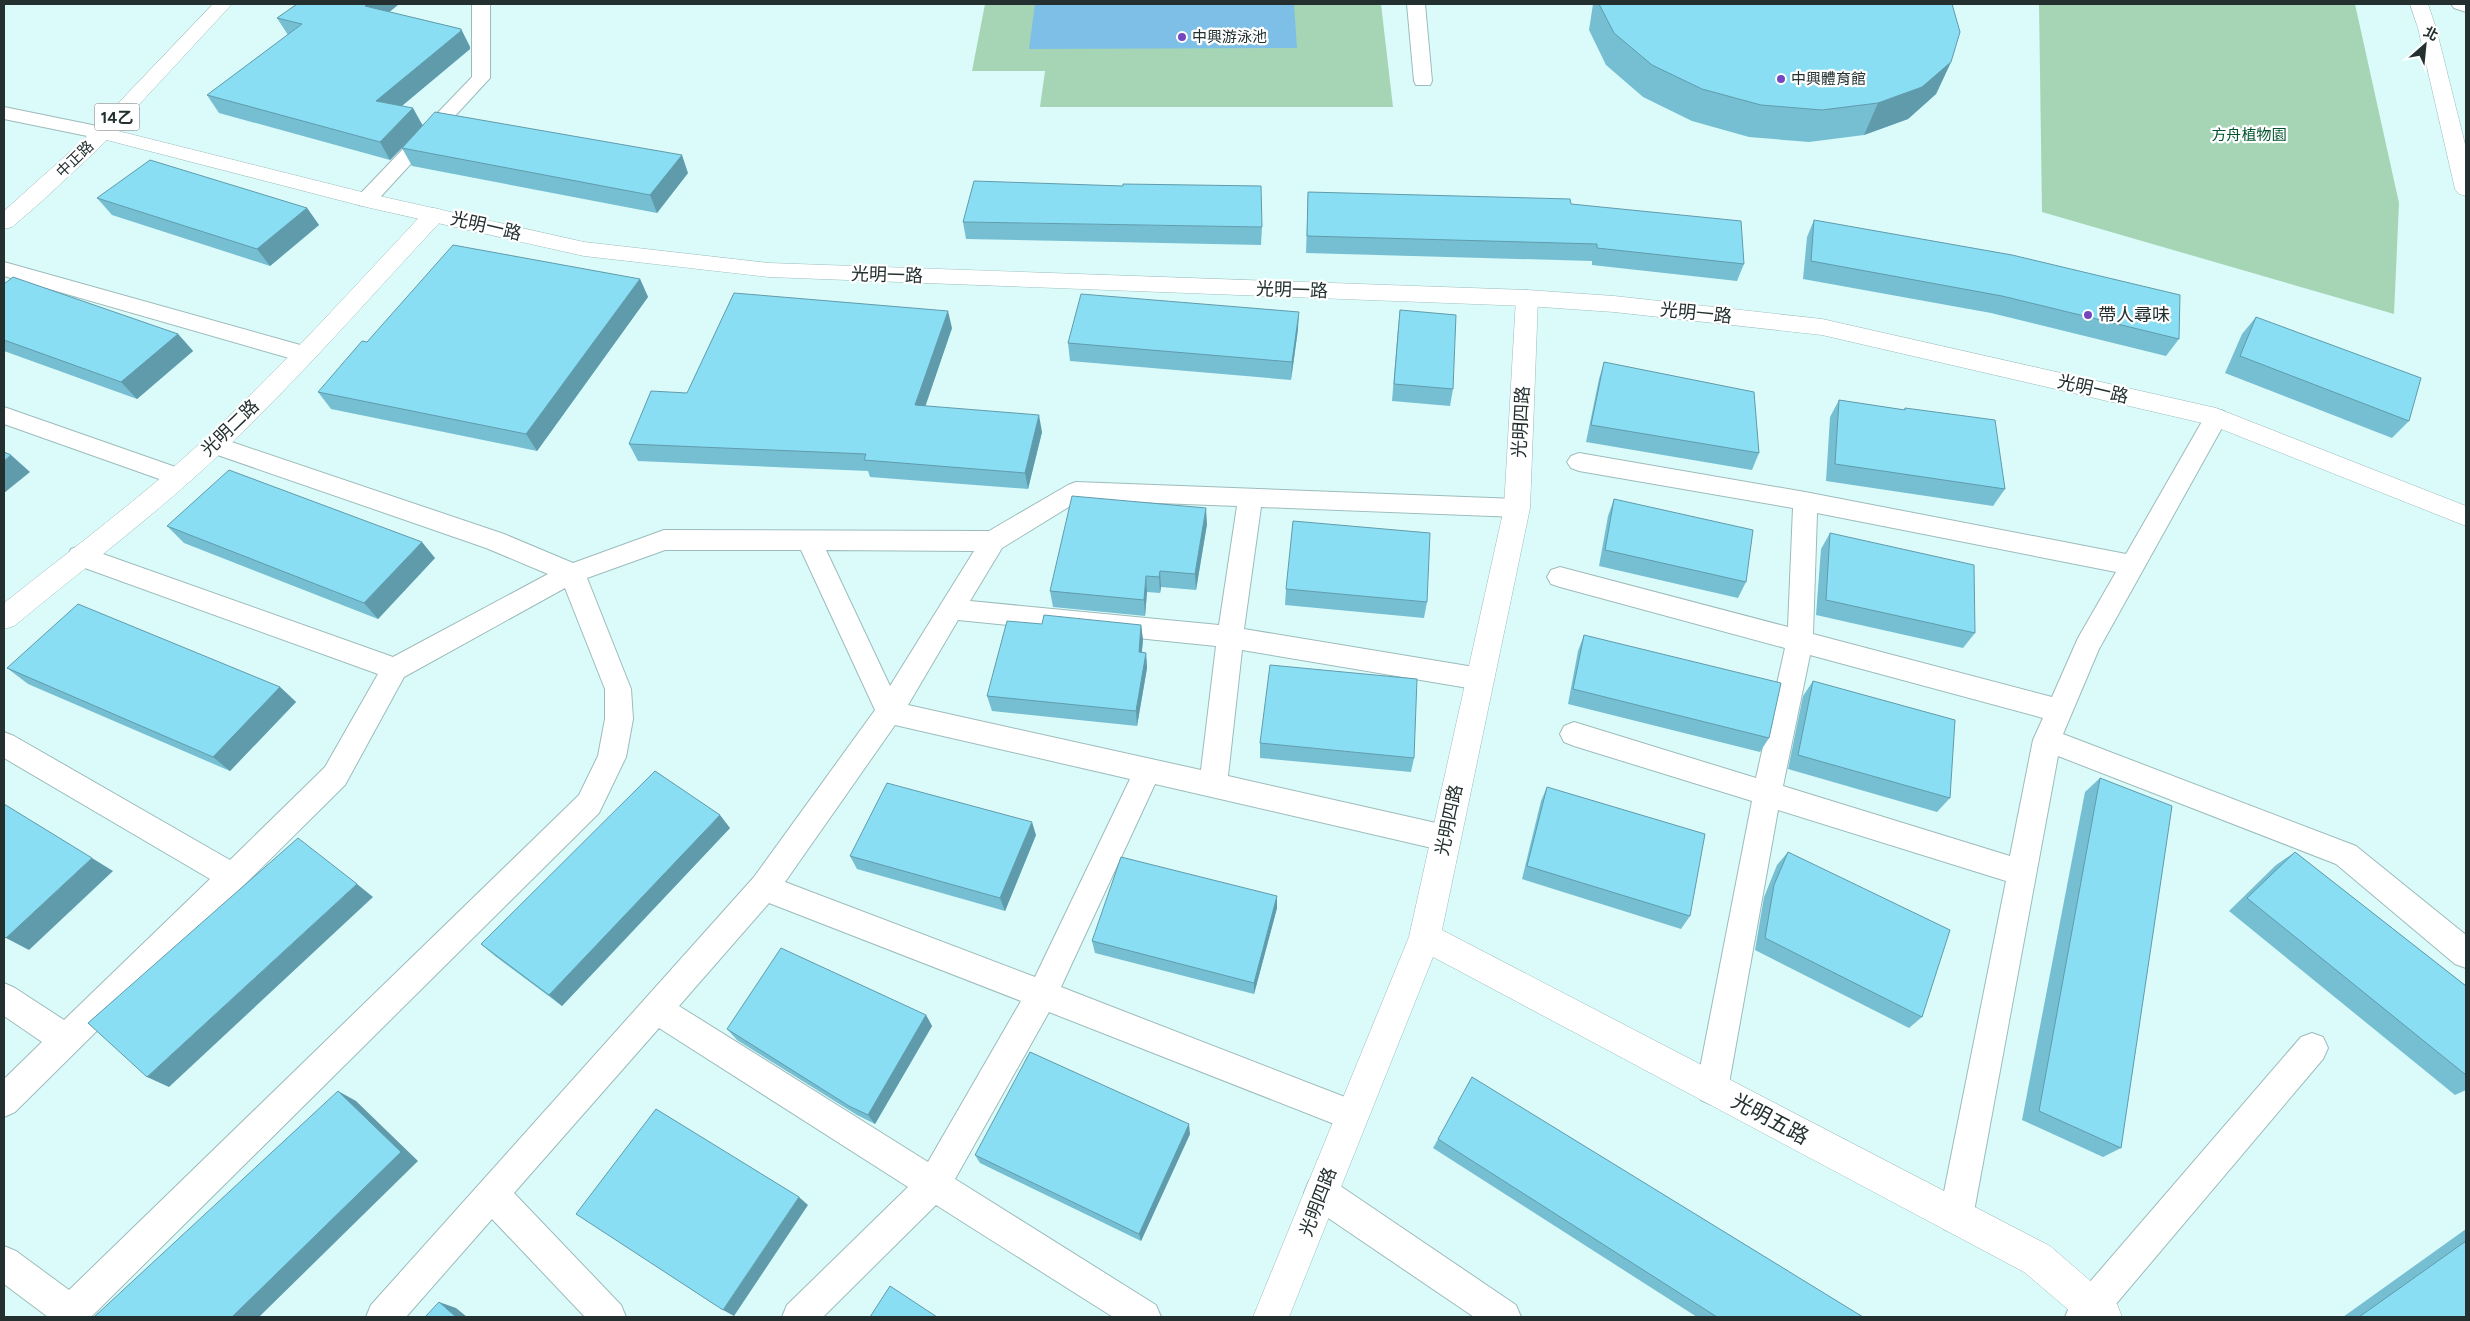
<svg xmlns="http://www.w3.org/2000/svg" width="2470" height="1321" viewBox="0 0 2470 1321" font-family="Figtree,'Noto Sans TC',sans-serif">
  <rect width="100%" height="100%" fill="#dbfbfb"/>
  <g fill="#a5d5b5">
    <path d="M985,4H1381L1393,107H1040L1045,71H972Z"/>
    <path d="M2039,4H2355L2399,203L2394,314L2042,212Z"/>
  </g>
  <path fill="#7ebfe7" d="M1035,4H1294L1297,48L1029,49Z"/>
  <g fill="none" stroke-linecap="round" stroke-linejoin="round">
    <defs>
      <g id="service">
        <path d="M472,4H490V78L373,205L366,206L359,205L356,200L359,195L472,77Z"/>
        <path d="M1407,4H1425L1432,81L1430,85H1416L1414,81Z"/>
        <path d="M2451,4H2466V12L2454,8Z"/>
        <path d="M4,107L102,127L109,129L112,133L109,137L102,139L4,119Z"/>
        <path d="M4,262L311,348L314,354L311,360L303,362L4,276Z"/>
        <path d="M4,407L187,471L191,477L187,483L179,486L4,424Z"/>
        <path d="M2216,409L2224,411L2228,417L2099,649L2063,734L2356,846L2466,935V968L2455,964L2336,864L2058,756L1973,1217L1968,1229L1956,1234L1944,1229L1939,1217L2006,881L1778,810L1728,1089L1723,1100L1712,1105L1701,1100L1696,1089L1752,801L1574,746L1564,742L1560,734L1564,726L1574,722L1756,778L1785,648L1560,587L1551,584L1547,577L1551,570L1560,567L1788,627L1793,508L1579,471L1571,468L1567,462L1571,456L1579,453L1805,492L2126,554L2208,411ZM1817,513L2116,572L2078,638L2052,697L1813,634ZM1810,655L2043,718L2033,740L2010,856L1783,786Z"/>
        <path d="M214,436L504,534L573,563L664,530L989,531L1068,485L1076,482L1517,499L1526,501L1529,508L1526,515L1517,517L1261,507L1244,629L1480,668L1489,671L1493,679L1489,687L1480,690L1242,650L1228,776L1445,825L1455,829L1459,838L1455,847L1445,851L1155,784L1061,987L1363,1104L1368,1115L1363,1126L1352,1131L1049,1012L955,1179L1156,1305L1161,1317H1113L936,1205L823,1317H782L787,1305L908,1187L659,1028L514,1193L621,1305L626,1317H585L492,1219L406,1317H366L371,1305L754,877L875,710L801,550H665L587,578L631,689L633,719L626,757L599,813L91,1317H48L4,1284V1246L16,1251L69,1290L579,795L598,756L605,719V689L565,588L404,677L345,785L15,1112L4,1117V1079L42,1042L4,1016V983L15,988L64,1020L210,879L4,758V732L14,736L230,860L325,767L378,674L71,563L68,556L71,549L80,546L89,549L393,657L548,574L486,548L206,451L202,445L206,439ZM1080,500L1237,506L1219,625L970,601L1002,548ZM826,550L974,551L890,686ZM958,620L1216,646L1201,770L908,705ZM895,725L1130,779L1035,977L785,882ZM769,903L1021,1001L928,1162L679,1006Z"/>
        <path d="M2312,1033L2323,1037L2328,1048L2323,1059L2105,1317H2065L2070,1305L2301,1037Z"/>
        <path d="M1321,1176L1333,1181L1516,1305L1521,1317H1474L1309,1205L1304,1193L1309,1181Z"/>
      </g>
      <g id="minor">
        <path d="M2410,4H2428L2436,28L2466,148V196L2459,194L2455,189L2418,28Z"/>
        <path d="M434,208L442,210L445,215L442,220C369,298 300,378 223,451C157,514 84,568 14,626L4,629V603C72,549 142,497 206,438C283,366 354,287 426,210Z"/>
        <path d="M1527,290L1535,293L1538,298L1530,508L1442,930L2050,1246L2117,1304L2122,1317H2077L2024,1272L1433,957L1289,1317H1253L1409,937L1504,508L1516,298L1519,293Z"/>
      </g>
      <path id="tertiary" d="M102,127L366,193L584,242L769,263L1527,290L1614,296L1822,319L2216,408L2466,506V526L2211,425L1822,335L1614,312L1527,306L769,277L584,256L366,207L95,137L92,133L95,129Z"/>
      <path id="primary" d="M213,4H232L98,149L41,202L12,227L4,229V211L83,140Z"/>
    </defs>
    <use href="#service" stroke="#9dbbbb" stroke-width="2"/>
    <use href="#minor" stroke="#9dbbbb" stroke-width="1"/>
    <use href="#tertiary" stroke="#9dbbbb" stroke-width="1"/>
    <use href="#primary" stroke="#9dbbbb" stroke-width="1"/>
    <use href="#service" fill="#fff" fill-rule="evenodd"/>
    <use href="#minor" fill="#fff" fill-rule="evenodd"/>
    <use href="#tertiary" fill="#fff" fill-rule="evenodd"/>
    <use href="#primary" fill="#fff" fill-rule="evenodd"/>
  </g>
  <g fill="#76bfd2">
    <path d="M297,4H399L389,12L461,29L470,47V49L402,106L423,125L688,173L657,213L412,166L402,148L390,160L219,113L207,95L288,35L277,18Z"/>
    <path d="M1593,4H1952L1951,62L1936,94L1908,119L1864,135L1809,142L1749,137L1692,121L1643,97L1606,65L1589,30Z"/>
    <path d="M1308,192L1571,204L1744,264L1737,281L1592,265V261L1306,253Z"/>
    <path d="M97,198L307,208L319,225L270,266L112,215Z"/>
    <path d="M1814,220L2179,339L2166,356L1991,313L1803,279L1807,237Z"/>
    <path d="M963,222L1262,227L1261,245L966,239Z"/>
    <path d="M640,279L648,297L537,451L331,409L318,392Z"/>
    <path d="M4,284L178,334L193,351L137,399L4,351Z"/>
    <path d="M1400,310L1453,389L1450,406L1392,401L1398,328Z"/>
    <path d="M2256,317L2409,421L2392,438L2225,373L2242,334Z"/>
    <path d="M952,328L925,406L1042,432L1028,489L870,477L868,471L638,461L629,444L687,393Z"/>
    <path d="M1298,329L1291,380L1070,361L1068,343Z"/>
    <path d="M1604,362L1759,453L1752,470L1586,442L1599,379Z"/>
    <path d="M1839,400L1904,410L1905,408L2005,489L1993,506L1826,481L1830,417Z"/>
    <path d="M1614,499L1746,582L1738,598L1599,566L1608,516Z"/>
    <path d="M1207,524L1196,590L1161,587L1160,593L1147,592L1145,616L1053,607L1050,591Z"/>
    <path d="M167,526L435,558L378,619L184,543Z"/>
    <path d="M1830,533L1975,633L1963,648L1816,615L1821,549Z"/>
    <path d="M1286,589L1427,602L1424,618L1285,605Z"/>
    <path d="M1042,624L1141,625L1143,640L1142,652L1146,653L1147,668L1137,726L992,711L987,696Z"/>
    <path d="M1584,635L1769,738L1760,752L1568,704L1578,651Z"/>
    <path d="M7,668L280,687L296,702L230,771L28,684Z"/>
    <path d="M1813,681L1950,798L1937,812L1788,769L1803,696Z"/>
    <path d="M1260,743L1414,758L1411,772L1260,758Z"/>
    <path d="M2100,778L2121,1148L2103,1157L2022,1120L2085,792Z"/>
    <path d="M1547,787L1690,916L1681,929L1522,879L1541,801Z"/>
    <path d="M730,828L562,1006L495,956L481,944Z"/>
    <path d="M1036,835L1005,911L857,869L850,856Z"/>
    <path d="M1788,852L1922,1017L1909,1028L1755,950L1764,897L1777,865Z"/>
    <path d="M2295,852L2466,986V1090L2455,1095L2229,911L2276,865Z"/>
    <path d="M1277,896V908L1254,994L1095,953L1092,941Z"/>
    <path d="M926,1015L932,1026L875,1124L857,1115L737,1040L727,1029Z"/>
    <path d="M1190,1134L1141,1241L980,1163L975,1155Z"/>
    <path d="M1438,1139L1863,1317H1697L1433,1148Z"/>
    <path d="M2466,1229V1317H2343Z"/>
  </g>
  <g fill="#609bab">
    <path d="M368,4H399L375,24L365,6Z"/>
    <path d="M461,29L470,47V49L386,119L376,101Z"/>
    <path d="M1951,62L1936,94L1908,119L1864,135L1878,103Z"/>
    <path d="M413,108L423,126L390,160L380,142Z"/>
    <path d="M682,155L688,173L657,213L650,195Z"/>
    <path d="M307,208L319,225L270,266L257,249Z"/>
    <path d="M640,279L648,297L537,451L526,434Z"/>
    <path d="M948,311L952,328L920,422L915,405Z"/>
    <path d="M1299,312L1298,329L1291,380L1292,362Z"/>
    <path d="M178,334L193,351L137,399L121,382Z"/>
    <path d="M1039,415L1042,432L1028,489L1025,473Z"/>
    <path d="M11,455L30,472L4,493V461Z"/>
    <path d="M1206,508L1207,524L1196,590L1195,574Z"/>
    <path d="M422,542L435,558L378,619L364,603Z"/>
    <path d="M1160,571L1161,587L1160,593L1159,577Z"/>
    <path d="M1146,576L1147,592L1145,616L1144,600Z"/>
    <path d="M1141,625L1143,640L1140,667L1139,652Z"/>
    <path d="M1146,653L1147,668L1137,726L1136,711Z"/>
    <path d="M280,687L296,702L230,771L213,757Z"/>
    <path d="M720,815L730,828L562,1006L549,995Z"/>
    <path d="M1032,822L1036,835L1005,911L1000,898Z"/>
    <path d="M92,858L113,871L29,950L6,938Z"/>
    <path d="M357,884L373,897L169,1087L147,1077Z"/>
    <path d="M1277,896V908L1254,994V983Z"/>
    <path d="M926,1015L932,1026L875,1124L868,1115Z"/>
    <path d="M338,1091L356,1101L418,1161L259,1317H232Z"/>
    <path d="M1189,1124L1190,1134L1141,1241L1139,1234Z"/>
    <path d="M799,1197L808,1205L734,1316L723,1310Z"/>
    <path d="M439,1302L456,1308L467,1317H456Z"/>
  </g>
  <g fill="#89def4" stroke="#609bab">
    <path d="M297,4H368L365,6L461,29V31L376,101L413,108L380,142L207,95L302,24L277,18Z"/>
    <path d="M1599,4H1952L1960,32L1951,62L1922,87L1878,103L1822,110L1761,105L1702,89L1652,65L1614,33Z"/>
    <path d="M435,112L682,155L650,195L402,148Z"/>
    <path d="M150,160L307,208L257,249L97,198Z"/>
    <path d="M974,181L1123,186V184L1261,186L1262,227L963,222Z"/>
    <path d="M1308,192L1570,199L1571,204L1741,221L1744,264L1597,248V244L1307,236Z"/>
    <path d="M1814,220L2012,255L2180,295L2179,339L2002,296L1811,261Z"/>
    <path d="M453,245L640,279L526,434L318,392L362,341L367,342Z"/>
    <path d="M13,277L178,334L121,382L4,340V284Z"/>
    <path d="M734,293L948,311L915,405L1039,415L1025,473L864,460L866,454L629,444L651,391L687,393Z"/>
    <path d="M1081,294L1299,312L1292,362L1068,343Z"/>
    <path d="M1400,310L1456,315L1453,389L1394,384Z"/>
    <path d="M2256,317L2421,378L2409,421L2240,356Z"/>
    <path d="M1604,362L1754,392L1759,453L1591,425Z"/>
    <path d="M1839,400L1905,410V408L1995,420L2005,489L1835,464Z"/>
    <path d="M4,452L11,455L4,461Z"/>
    <path d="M229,470L422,542L364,603L167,526Z"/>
    <path d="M1072,496L1206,508L1195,574L1160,571L1159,577L1146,576L1144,600L1050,591Z"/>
    <path d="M1614,499L1753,530L1746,582L1605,550Z"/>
    <path d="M1293,521L1430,533L1427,602L1286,589Z"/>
    <path d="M1830,533L1974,565L1975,633L1826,600Z"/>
    <path d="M78,604L280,687L213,757L7,668Z"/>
    <path d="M1044,615L1141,625L1139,652L1146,653L1136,711L987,696L1007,621L1042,624Z"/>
    <path d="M1584,635L1781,683L1769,738L1573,689Z"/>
    <path d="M1270,665L1417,679L1414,758L1260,743Z"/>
    <path d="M1813,681L1955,720L1950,798L1798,755Z"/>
    <path d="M655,771L720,815L549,995L481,944Z"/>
    <path d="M2100,778L2172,806L2121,1148L2039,1111Z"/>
    <path d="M887,783L1032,822L1000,898L850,856Z"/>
    <path d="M1547,787L1705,834L1690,916L1527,866Z"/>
    <path d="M4,804L92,858L6,938L4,936Z"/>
    <path d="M298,838L357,884L147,1077L88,1023Z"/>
    <path d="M1788,852L1950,930L1922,1017L1765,938L1774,885Z"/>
    <path d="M2295,852L2466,986V1075L2247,898Z"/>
    <path d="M1121,857L1277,896L1254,983L1092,941Z"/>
    <path d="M781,948L926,1015L868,1115L849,1106L727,1029Z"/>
    <path d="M1030,1052L1189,1124L1139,1234L975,1155Z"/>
    <path d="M1472,1077L1863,1317H1717L1438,1139Z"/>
    <path d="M338,1091L401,1152L232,1317H94Z"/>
    <path d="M656,1109L799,1197L723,1310L576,1214Z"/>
    <path d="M2466,1241V1317H2359Z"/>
    <path d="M890,1286L937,1317H870Z"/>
    <path d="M439,1302L456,1317H425Z"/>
  </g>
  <g fill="#7447bf" stroke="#fff" stroke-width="2">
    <circle cx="1182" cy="37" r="5"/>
    <circle cx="1781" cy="79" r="5"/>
    <circle cx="2088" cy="315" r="5"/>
  </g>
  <g text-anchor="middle" stroke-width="4.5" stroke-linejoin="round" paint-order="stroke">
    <g font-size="15" fill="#243030" stroke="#fff" text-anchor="start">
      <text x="1192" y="42">中興游泳池</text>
      <text x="1791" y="84">中興體育館</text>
    </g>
    <g font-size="15" fill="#00532e" stroke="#fff">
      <text x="2249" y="140">方舟植物園</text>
    </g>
    <g font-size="15" fill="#243030" stroke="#fff">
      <text transform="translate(75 159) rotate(-44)" y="5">中正路</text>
    </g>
    <rect fill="#fff" stroke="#666e6e" stroke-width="1" x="94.5" y="103.5" width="45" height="27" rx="4"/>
    <g font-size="16" font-weight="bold" fill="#243030">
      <text x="117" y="123">14乙</text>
    </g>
    <g font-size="18" fill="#243030" stroke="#fff">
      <text transform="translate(486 226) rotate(13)" y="6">光明一路</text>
      <text transform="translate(887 275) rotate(2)" y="6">光明一路</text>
      <text transform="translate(1292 290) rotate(2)" y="6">光明一路</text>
      <text transform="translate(1696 313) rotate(6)" y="6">光明一路</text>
      <text transform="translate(2093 389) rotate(13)" y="6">光明一路</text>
      <text transform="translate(1521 422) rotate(-87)" y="6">光明四路</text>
      <text transform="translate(230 428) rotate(-44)" y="6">光明二路</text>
      <text transform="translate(1449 820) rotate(-78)" y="6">光明四路</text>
      <text transform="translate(1318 1202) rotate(-69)" y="6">光明四路</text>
    </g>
    <g font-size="18" fill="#243030" stroke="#fff" text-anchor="start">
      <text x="2098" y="321">帶人尋味</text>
    </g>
    <g font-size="21" fill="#243030" stroke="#fff">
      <text transform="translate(1770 1119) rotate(28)" y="7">光明五路</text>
    </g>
  </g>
  <rect width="2470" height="1321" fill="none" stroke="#243030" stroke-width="10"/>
  <g transform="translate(2425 45) rotate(27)" stroke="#ffffff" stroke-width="4" paint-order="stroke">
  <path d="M0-4L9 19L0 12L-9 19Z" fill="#243030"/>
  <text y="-8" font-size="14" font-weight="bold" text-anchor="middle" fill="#243030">北</text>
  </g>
</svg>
